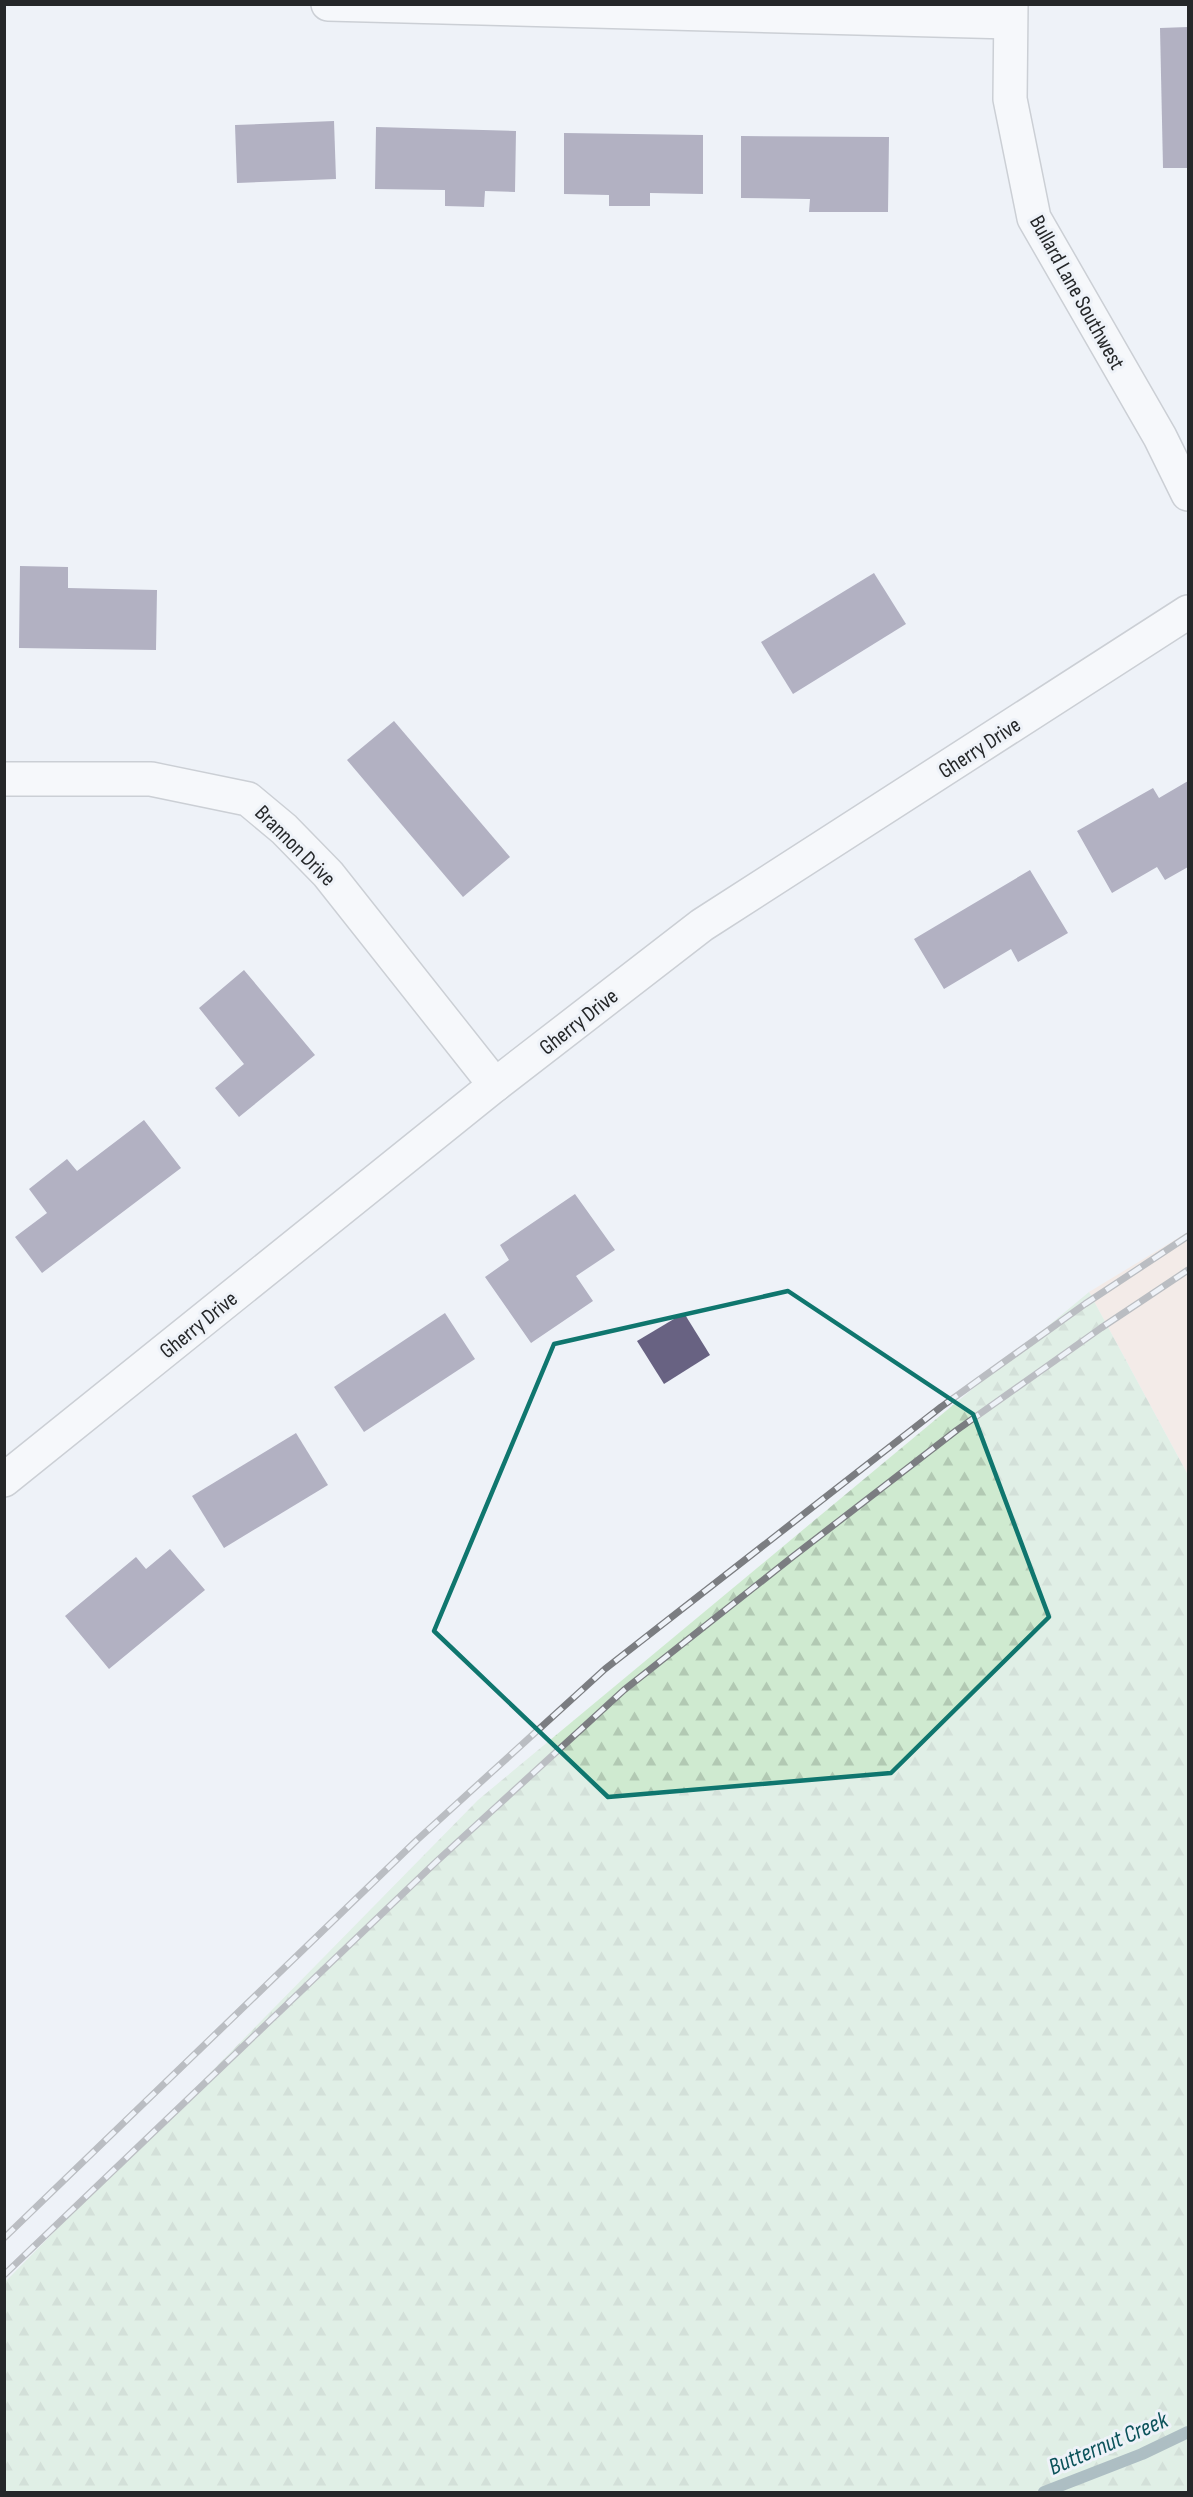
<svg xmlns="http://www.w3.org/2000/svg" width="1193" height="2497" viewBox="0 0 1193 2497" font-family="'Sofia Sans Condensed',sans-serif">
  <defs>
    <pattern id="forest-firs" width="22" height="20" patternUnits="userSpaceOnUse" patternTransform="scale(1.5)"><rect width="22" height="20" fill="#cfead0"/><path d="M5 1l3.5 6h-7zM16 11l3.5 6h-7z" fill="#b2c9b3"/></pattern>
  </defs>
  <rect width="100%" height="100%" fill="#eef2f8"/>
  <path fill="#f8e3d4" d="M1188,1232V1475L1089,1292Z"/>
  <path fill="url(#forest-firs)" d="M1089,1292L1188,1475V2492H5V2282L478,1800Z"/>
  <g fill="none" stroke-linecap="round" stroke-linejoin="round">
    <path stroke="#5d7f84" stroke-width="12" d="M1044,2492L1142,2454L1188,2432"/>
  </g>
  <g fill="#686282">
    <path d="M1188,27V168H1163L1160,28Z"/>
    <path d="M334,121L336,179L237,183L235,125Z"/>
    <path d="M376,127L516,131L515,192L485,191L484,207L445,206V190L375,189Z"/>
    <path d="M564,133L703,135V194L650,193V206H609V195L564,194Z"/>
    <path d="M741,136L889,137L888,212H809L810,199L741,198Z"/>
    <path d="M20,566L68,567V588L157,590L156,650L19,648Z"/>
    <path d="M874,573L906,624L793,694L761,642Z"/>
    <path d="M394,721L510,857L463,897L347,760Z"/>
    <path d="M1188,781V867L1165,880L1157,867L1112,893L1077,831L1153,788L1159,798Z"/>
    <path d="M1030,870L1068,933L1018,962L1011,949L944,989L914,939Z"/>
    <path d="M244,970L315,1055L239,1117L215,1088L244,1064L199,1008Z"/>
    <path d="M144,1120L181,1168L42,1273L15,1237L47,1213L29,1189L67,1159L77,1171Z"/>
    <path d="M575,1194L615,1250L576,1276L593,1301L531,1343L485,1277L509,1260L500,1245Z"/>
    <path d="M445,1313L475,1359L364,1432L334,1387Z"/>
    <path d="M684,1313L710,1355L664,1384L637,1341Z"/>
    <path d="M296,1433L328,1485L224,1548L192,1496Z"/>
    <path d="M170,1549L205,1590L109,1669L65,1616L136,1557L146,1569Z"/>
  </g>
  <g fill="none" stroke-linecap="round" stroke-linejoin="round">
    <defs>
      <g id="minor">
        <path d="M328,4L1010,22"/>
        <path d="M1011,4L1010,99L1034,218L1160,437L1188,494"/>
        <path d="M4,779H151L248,799L284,829L328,874L495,1085"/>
        <path d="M4,1480L495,1085L702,925L1188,612"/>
      </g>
    </defs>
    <use href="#minor" stroke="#a1a5ab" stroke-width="36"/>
    <use href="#minor" stroke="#fff" stroke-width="33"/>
    <defs>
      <g id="rail">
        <path d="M4,2238L417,1840L605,1669L941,1407L1085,1304L1188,1236"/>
        <path d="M4,2275L437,1861L624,1690L791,1558L957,1430L1101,1328L1188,1270"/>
      </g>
    </defs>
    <use href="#rail" stroke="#7b7d81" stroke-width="7"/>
    <use href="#rail" stroke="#eef2f8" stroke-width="4.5" stroke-dasharray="14" stroke-linecap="butt"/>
  </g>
  <path d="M0 0H1193V2497H0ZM788,1291L973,1414L1049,1617L891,1773L608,1797L434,1631L554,1344Z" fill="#eef2f8" fill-opacity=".55" fill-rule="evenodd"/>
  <path fill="none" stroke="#0f766e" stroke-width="4.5" stroke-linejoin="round" d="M788,1291L973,1414L1049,1617L891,1773L608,1797L434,1631L554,1344Z"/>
  <g text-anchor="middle" stroke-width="6" stroke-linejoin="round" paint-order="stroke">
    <g font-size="22" fill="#252729" stroke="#eef2f8">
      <text transform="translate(1078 292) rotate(61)" y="8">Bullard Lane Southwest</text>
      <text transform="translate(979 747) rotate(-33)" y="8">Gherry Drive</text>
      <text transform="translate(296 845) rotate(45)" y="8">Brannon Drive</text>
      <text transform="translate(578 1021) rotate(-38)" y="8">Gherry Drive</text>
      <text transform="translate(198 1324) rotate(-39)" y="8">Gherry Drive</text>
    </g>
    <g font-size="24" font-style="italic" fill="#0b525a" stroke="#eef2f8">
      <text transform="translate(1108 2443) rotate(-23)" y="8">Butternut Creek</text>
    </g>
  </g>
  <rect width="1193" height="2497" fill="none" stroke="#252729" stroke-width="12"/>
</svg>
